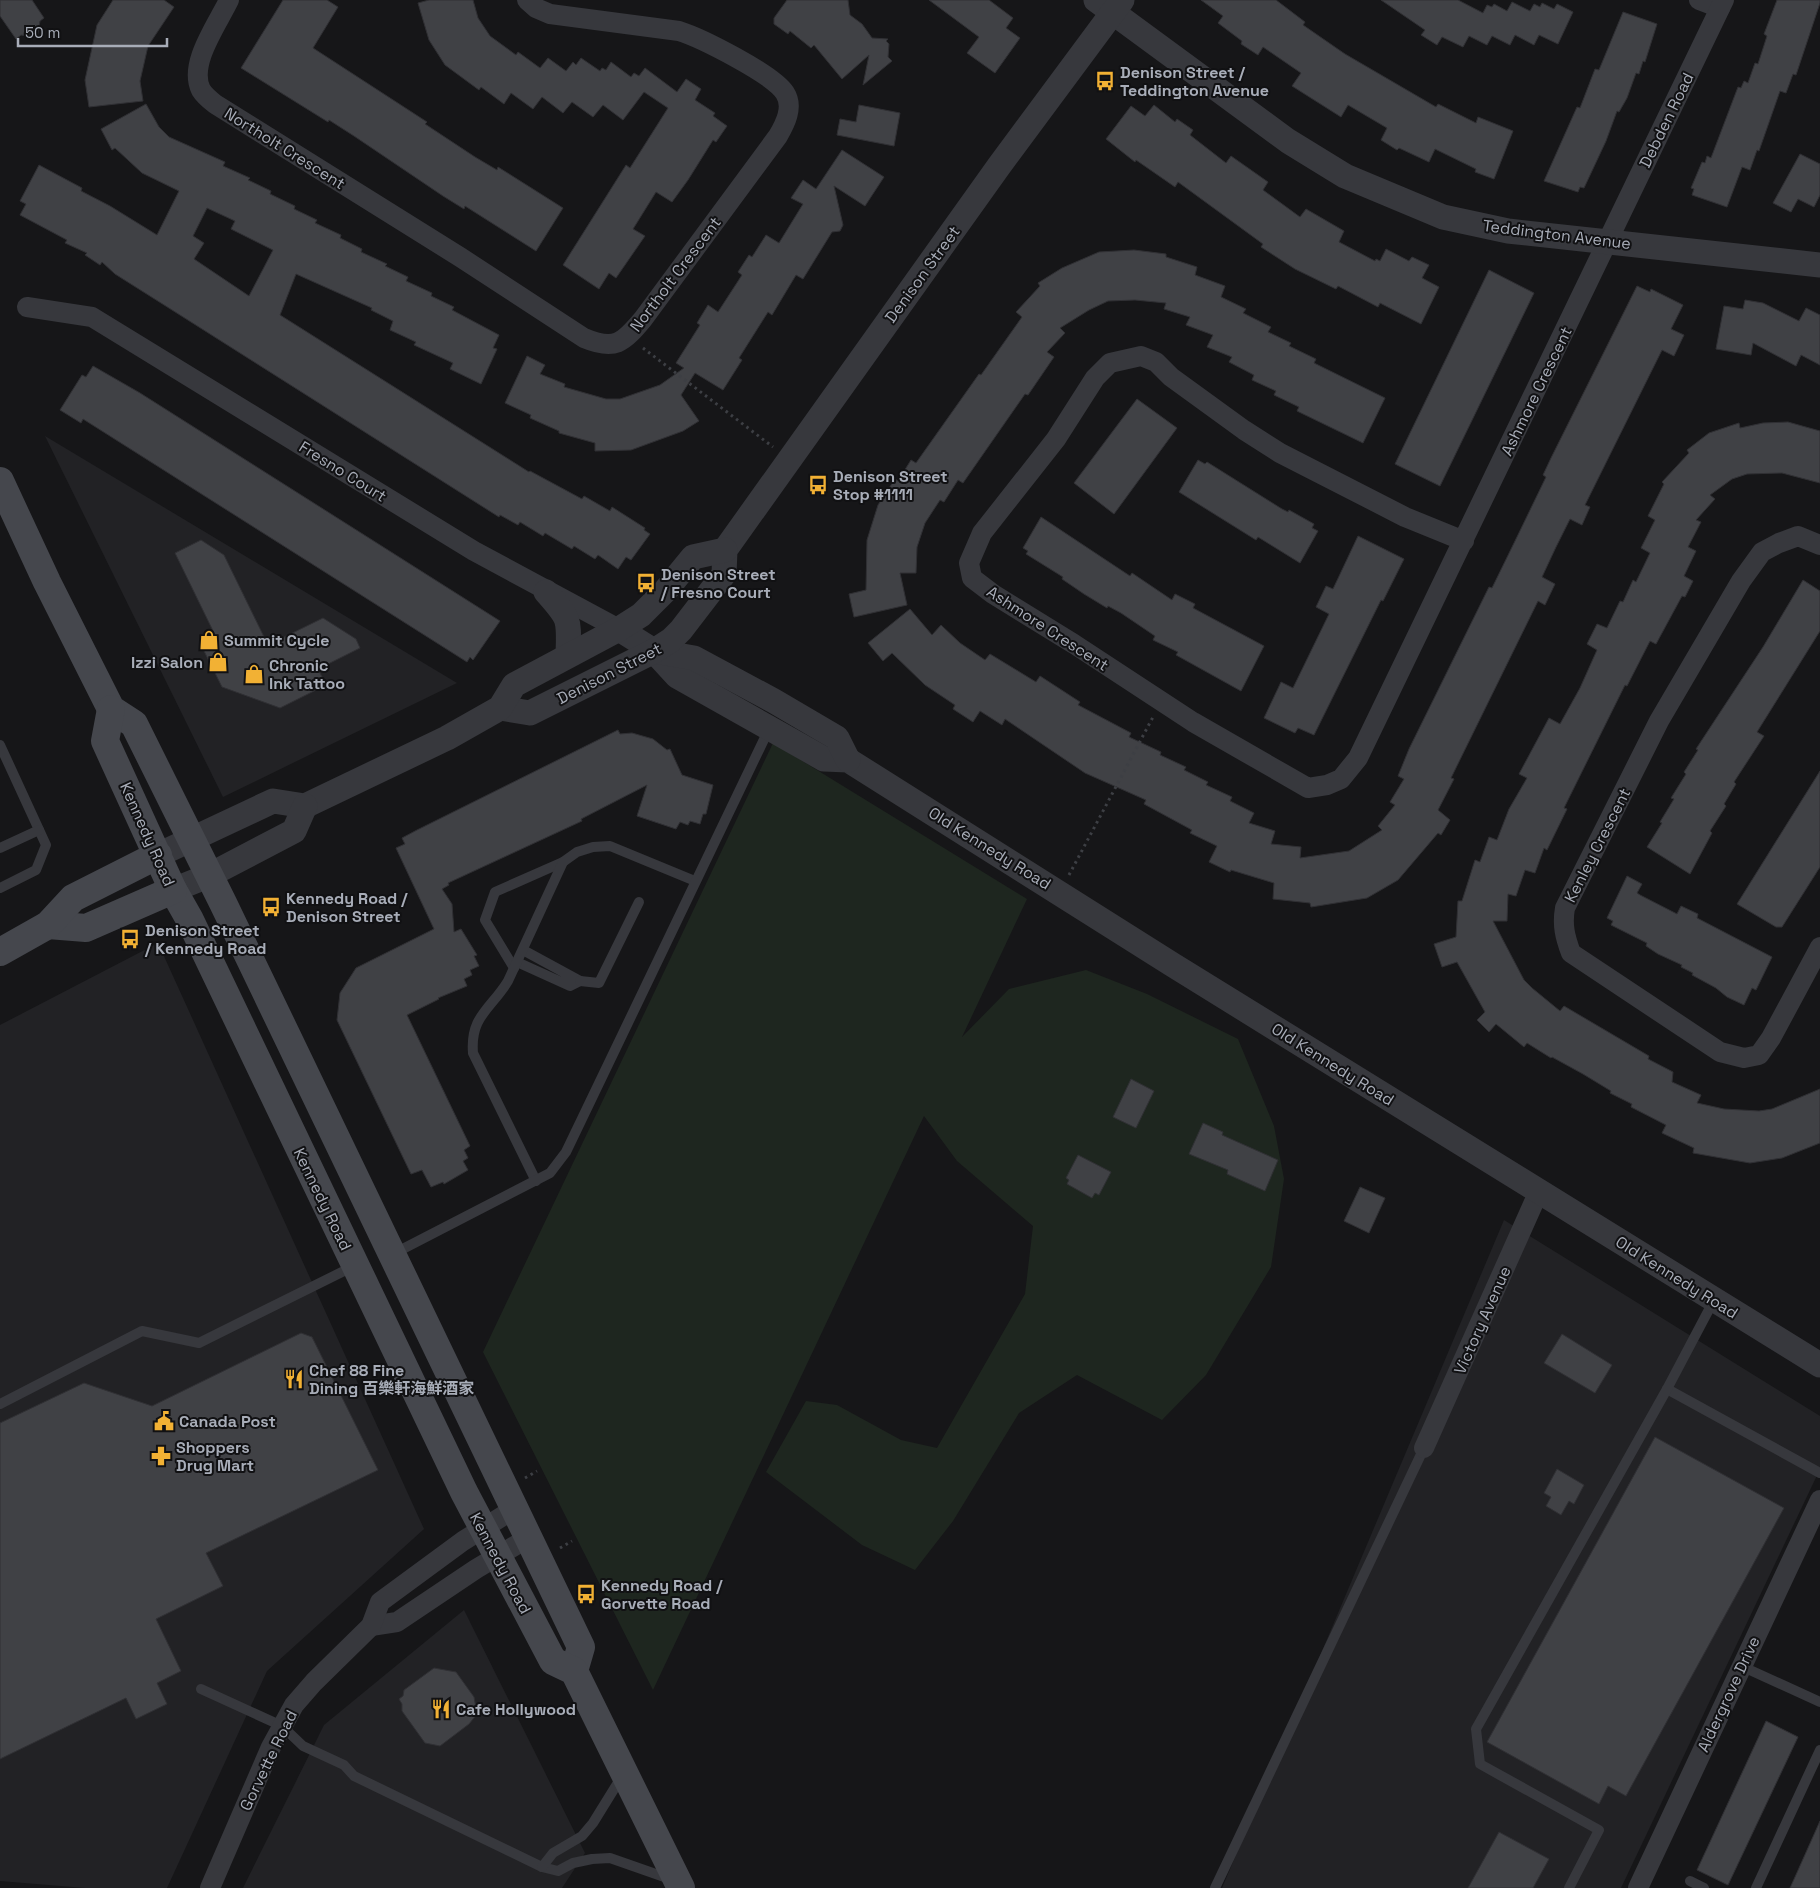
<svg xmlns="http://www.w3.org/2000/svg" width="1820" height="1888" viewBox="0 0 1820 1888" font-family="'Space Grotesk','Noto Sans SC',sans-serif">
  <rect width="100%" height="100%" fill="#161618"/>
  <g fill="#222225">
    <path d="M45,436L457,683L223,797Z"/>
    <path d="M158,943L424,1529L267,1671L167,1888H85L0,1881V1025Z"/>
    <path d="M1504,1220L1820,1416V1469L1621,1888H1222Z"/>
    <path d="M464,1610L585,1853L562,1888H243L324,1725Z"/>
  </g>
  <path fill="#1e261f" d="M773,743L1027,899L962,1037L1009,989L1086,970L1147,994L1238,1039L1274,1126L1284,1179L1271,1267L1206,1375L1162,1420L1077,1375L1019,1413L953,1521L915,1570L862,1545L766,1472L806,1401L837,1405L901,1440L937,1448L1025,1294L1033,1226L957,1161L924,1116L653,1690L483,1352Z"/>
  <g fill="#404145" stroke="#303034" fill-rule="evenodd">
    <path d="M0,0H32L44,18L40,21L37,38L21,35L16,39L0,16Z"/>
    <path d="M113,0H164L174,7L148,46L140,81L143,101L89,107L85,80L97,25Z"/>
    <path d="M283,0H327L338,7L313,48L427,122L425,124L475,157L497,170L498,167L563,208L536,251L465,206L464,209L443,196L354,136L329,120L328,122L241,68Z"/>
    <path d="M429,0H473L478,18L490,36L516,55L518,52L540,68L548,58L566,71L573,62L576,65L581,58L600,71L602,68L606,70L611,62L631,77L634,73L639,76L645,68L677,92L686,79L701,89L695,100L715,113L713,116L727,126L716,142L713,140L688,180L672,202L656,192L633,229L645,236L616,278L609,273L599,289L563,265L626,165L630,168L668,108L644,92L623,120L603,105L593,117L572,102L563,113L542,97L533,109L511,93L504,104L481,87L479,90L445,65L429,40L418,3Z"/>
    <path d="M787,0H848L850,15L862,24L872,38L888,39L886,41L889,44L888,57L892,61L863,85L869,55L842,79L814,45L811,48L790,31L788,34L774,24V18Z"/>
    <path d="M929,0H989L1013,18L1006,28L1020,38L995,73L967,53L979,37Z"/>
    <path d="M1201,0H1276L1305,22L1303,25L1345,54L1436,107L1438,104L1476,123L1478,117L1513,131L1494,179L1475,172L1476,169L1435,149L1429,162L1399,148L1397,150L1381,140L1387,128L1348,105L1341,117L1292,86L1301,73L1263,47L1258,55L1241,44L1242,41L1218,23L1223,16Z"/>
    <path d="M1381,0H1458L1483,13L1487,5L1492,7L1494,4L1507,11L1512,2L1530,11L1534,4L1540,7L1542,3L1554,9L1557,4L1573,12L1558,44L1539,35L1534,45L1515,35L1510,45L1492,36L1487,45L1469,36L1463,47L1442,37L1437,45L1421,35L1425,30Z"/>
    <path d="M1777,0H1820V3L1796,75L1793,74L1786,93L1780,91L1759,151L1757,150L1750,170L1742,167L1727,207L1692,195L1694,189L1691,188L1702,162L1705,163L1707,156L1711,158L1738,87L1741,88L1744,81L1748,83L1755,63L1758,64L1767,36L1764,34Z"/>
    <path d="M1623,12L1657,24L1645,62L1643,61L1639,74L1636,73L1627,98L1619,112L1617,111L1606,141L1584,188L1580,187L1578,192L1544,181L1577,107L1580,108L1595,69L1599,70Z"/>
    <path d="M146,104L159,127L169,137L225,162L223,166L250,178L248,180L271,191L270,194L295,206L294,209L317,220L315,223L341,235L340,238L362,249L361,252L387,264L385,266L408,277L406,281L432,293L431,296L454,307L452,310L499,335L493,348L497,349L481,384L450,369L453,363L414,345L416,342L390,330L393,321L371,310L372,308L296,274L280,315L529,472L530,471L582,499L584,496L610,511L612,507L645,528L644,530L650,534L631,560L626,557L618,569L598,555L595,559L574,546L572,549L545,533L543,536L520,522L518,525L500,515L499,517L161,303L115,274L102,262L100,265L85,255L87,253L65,243L67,240L20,215L26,204L20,201L39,165L82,188L81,191L110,206L157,235L179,191L142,173L115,148L112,150L101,129ZM207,208L235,221L231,229L273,250L249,296L194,259L204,243L193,236Z"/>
    <path d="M859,105L900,113L894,146L837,135L840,119L856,122Z"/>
    <path d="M1154,105L1175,122L1177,119L1193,130L1190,135L1226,163L1231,156L1268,182L1263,190L1300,217L1306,209L1344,231L1339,242L1375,261L1376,259L1380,261L1386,249L1409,261L1412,257L1429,265L1422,278L1439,287L1421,324L1380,303L1378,307L1338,286L1336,289L1295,269L1261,247L1263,244L1178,182L1175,187L1136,160L1135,162L1106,139L1131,106L1145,116Z"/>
    <path d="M842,150L884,177L865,206L834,186L843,225L840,231L832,232L803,279L796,275L772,315L768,312L739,358L742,360L723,390L695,373L681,395L699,421L683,431L631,450L595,451V443L559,433V431L530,418L531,415L505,403L527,356L545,365L540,374L565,384L564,387L606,399H620L660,385L684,368L676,363L700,325L697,323L708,305L718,312L742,275L738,272L749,255L752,257L766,235L779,243L803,204L791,198L803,180L816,189Z"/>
    <path d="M1800,154L1820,164V195L1814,207L1798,199L1791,212L1773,203Z"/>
    <path d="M1134,250L1166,254V257L1197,267L1195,275L1225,286L1221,297L1246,309L1243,313L1271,327L1268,332L1291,343L1289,346L1316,359L1314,363L1385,398L1363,443L1297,411L1299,407L1274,395L1276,391L1252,380L1254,375L1229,362L1232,357L1207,347L1213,335L1186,325L1190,317L1164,309L1166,303L1135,300L1108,301L1089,310L1060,328L1065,333L1047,352L1054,357L1028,395L1025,394L963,483L958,480L944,502L940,500L925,523L917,547L916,573H900L907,605L854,617L849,594L866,590L867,540L878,505L895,479L898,481L911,460L916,463L979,374L981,375L1022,317L1016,312L1040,286L1038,283L1062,268L1099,252Z"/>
    <path d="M1489,270L1534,293L1440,486L1395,464Z"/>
    <path d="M1637,286L1650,292L1651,289L1683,305L1671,329L1684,335L1674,356L1662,350L1585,505L1590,507L1582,525L1570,519L1556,547L1542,577L1555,584L1545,605L1538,601L1451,778L1454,779L1438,810L1450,820L1441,835L1438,833L1398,880L1367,898L1311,907L1310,903L1273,899L1274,883L1231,870L1230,872L1209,862L1217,846L1190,833L1192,830L1144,804L1146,800L1085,773L1005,719L1002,725L980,711L973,722L953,709L955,705L925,685L892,653L883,661L868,643L910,609L932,635L941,625L960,643L985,660L990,654L1036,682L1040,676L1080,702L1078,705L1131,733L1129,737L1161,752L1160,755L1186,767L1184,770L1208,782L1206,785L1232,797L1230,801L1254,813L1249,823L1275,831L1271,844L1301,847L1300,858L1349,851L1382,830L1378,826L1395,805L1390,802L1404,779L1398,776L1409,749L1489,587L1492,588L1515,541L1546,477L1543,475L1551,458Z"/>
    <path d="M1745,300L1763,303L1799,321L1806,308L1820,315V365L1801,355L1796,366L1753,343L1751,355L1716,349L1724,306L1743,309Z"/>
    <path d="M93,366L140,393L500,621L473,660L470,657L467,662L83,419L81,423L60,410L82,375L86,377Z"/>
    <path d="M1137,399L1177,428L1114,514L1074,483Z"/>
    <path d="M1788,422L1820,431V483L1782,473L1747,474L1732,479L1710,495L1715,499L1696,520L1701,522L1688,547L1696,551L1684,576L1693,581L1685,597L1682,596L1656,644L1650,641L1627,686L1625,685L1564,808L1567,809L1547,850L1544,848L1535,873L1525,870L1516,896L1508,894L1507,921H1493L1524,980L1532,988L1560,1011L1564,1006L1649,1056L1648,1059L1673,1072L1672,1082L1701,1095L1697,1103L1724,1109L1759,1111L1772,1109L1820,1089V1143L1782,1158L1750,1163L1693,1153L1694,1148L1662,1133L1666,1125L1631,1107L1632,1104L1610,1093L1611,1091L1583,1074L1552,1057L1551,1058L1527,1043L1524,1047L1496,1024L1489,1032L1477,1020L1485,1012L1457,962L1442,967L1434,944L1456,937L1458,901H1462L1475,860L1480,862L1489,837L1497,840L1509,809L1527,778L1519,774L1549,718L1560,724L1580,688L1597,650L1587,644L1597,624L1607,628L1620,601L1623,602L1633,580L1636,582L1650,553L1641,548L1655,520L1648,516L1664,484L1662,482L1689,453L1687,450L1709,433L1739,423L1740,428L1763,423Z"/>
    <path d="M1198,460L1205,464L1207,462L1282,509L1288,512L1289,510L1314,524L1312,528L1318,531L1300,563L1258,537L1256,540L1179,492Z"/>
    <path d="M1041,517L1130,576L1132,573L1172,600L1175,594L1195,604L1193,608L1264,646L1241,691L1176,655L1178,652L1153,640L1155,636L1121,613L1108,606L1107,608L1084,594L1062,579L1063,577L1026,554L1028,551L1023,548Z"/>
    <path d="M1358,536L1404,559L1383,601L1381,600L1314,735L1298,728L1295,733L1264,718L1281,682L1293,688L1329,614L1316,607L1326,586L1333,589Z"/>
    <path d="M201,540L224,555L268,645L323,618L356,639L360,648L318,669L326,685L280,708L222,687L200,643L215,635L175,553Z"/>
    <path d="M1803,580L1820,591V631L1757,732L1764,736L1734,782L1736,784L1724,804L1726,806L1710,831L1712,833L1690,874L1647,847L1662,823L1660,822L1674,799L1671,798L1686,774L1684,772L1698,750L1696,749L1763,647Z"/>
    <path d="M618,730L620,734L632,733L653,739L667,750L670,749L682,775L713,785L706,814H703L700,824L690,821L688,825L680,822L676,829L637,816L647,785L581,819L582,821L448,883L449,885L442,889L452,904L454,932L461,929L477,955L474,956L479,966L470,970L472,975L464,979L467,986L438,998L439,999L407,1015L470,1146L464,1150L468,1158L463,1161L468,1170L444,1184L443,1182L431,1187L422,1170L411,1174L337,1020L340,993L356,968L434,929L396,848L405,844L402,838L417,830Z"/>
    <path d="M1820,771V867L1782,927H1776L1737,904Z"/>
    <path d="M1627,876L1642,884L1637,893L1640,895L1677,914L1681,906L1698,914L1697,918L1772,957L1756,990L1752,988L1744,1005L1727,997L1716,988L1692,975L1693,973L1681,967L1682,965L1658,954L1646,946L1647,943L1611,925L1613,921L1607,918Z"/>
    <path d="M1131,1079L1154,1091L1136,1128L1113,1117Z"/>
    <path d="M1203,1123L1223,1132L1222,1135L1278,1160L1265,1191L1227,1174L1228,1170L1189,1154Z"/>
    <path d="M1078,1155L1111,1172L1099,1195L1095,1193L1092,1198L1067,1184L1069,1180L1066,1178Z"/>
    <path d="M1360,1187L1385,1198L1369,1233L1344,1221Z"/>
    <path d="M301,1333L312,1337L378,1470L206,1553L223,1586L156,1619L181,1671L157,1683L167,1704L136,1719L126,1698L0,1759V1423L84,1383L152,1406Z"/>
    <path d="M1562,1334L1612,1365L1595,1393L1544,1363Z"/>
    <path d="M1655,1437L1784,1508L1626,1796L1608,1786L1599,1804L1487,1742Z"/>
    <path d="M1557,1469L1584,1485L1574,1504L1569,1501L1561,1515L1546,1506L1551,1497L1544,1493Z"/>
    <path d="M434,1668L456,1672L474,1697L477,1714L469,1724L440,1746L425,1743L402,1711V1704L399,1699L403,1696L404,1690Z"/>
    <path d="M1766,1721L1798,1737L1728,1885L1697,1870Z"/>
    <path d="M1820,1821V1888H1790L1795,1877Z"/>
    <path d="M1499,1832L1549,1859L1533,1888H1468Z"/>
  </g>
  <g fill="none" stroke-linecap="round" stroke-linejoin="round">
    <g stroke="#3d3f44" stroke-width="3" stroke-dasharray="2.5 4" stroke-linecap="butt">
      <path d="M643,348L773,447"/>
      <path d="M1069,875L1153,717"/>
      <path d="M525,1478L537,1471"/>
      <path d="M560,1548L572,1541"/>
    </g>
    <g stroke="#37383d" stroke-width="10">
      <path d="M0,745L46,845L36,870L0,888"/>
      <path d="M0,848L39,830"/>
      <path d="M517,962L570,986L580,981L523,950"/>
      <path d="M514,968L485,920L495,892L563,862"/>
      <path d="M580,981L599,983L639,902"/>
      <path d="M536,1181L473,1053C470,1016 491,1009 508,981L563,862L577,852L593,847L610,846L695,881"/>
      <path d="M393,1254L550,1173L566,1152L769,729"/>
      <path d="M1667,1389L1820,1473"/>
      <path d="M0,1404L142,1331L199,1343L354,1266"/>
      <path d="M1741,1666L1820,1702"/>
      <path d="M201,1689L282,1726L303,1746L344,1765L354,1776L542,1867L558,1871L573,1863L592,1859L610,1858L670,1879"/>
      <path d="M542,1867L553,1853L582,1836L593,1823L622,1776"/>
      <path d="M1690,1881L1704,1888"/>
      <path d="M1215,1888L1424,1448"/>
      <path d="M1569,1888L1599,1830L1480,1764L1476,1729L1667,1389L1714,1300"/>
      <path d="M1756,1888L1820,1750"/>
    </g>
    <g stroke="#37383d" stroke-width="20">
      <path d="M229,0C217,25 188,64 201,90C204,95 210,100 215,104L460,257L584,338C615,351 623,343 643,319L778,136C785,124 794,107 785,93C773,74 701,38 679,31L550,14L536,8L527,0"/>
      <path d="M1699,0L1720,8"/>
      <path d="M27,307L92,317L474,551L619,629"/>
      <path d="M1464,541L1405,517L1280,453L1244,430L1171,377L1156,362L1141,356L1110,363L1095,378L1056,439L982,533L969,563L972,578L993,594L1074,644L1193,722L1308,788L1327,785L1341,779L1358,758L1724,0"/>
      <path d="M1820,545L1798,536L1779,543L1762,552L1741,581L1659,721L1565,908C1562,925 1565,937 1571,953L1720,1052L1744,1058L1759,1055L1771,1038L1820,947"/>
      <path d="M1424,1448L1539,1191"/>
      <path d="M371,1626L397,1622L476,1569L528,1538"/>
      <path d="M210,1888L271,1747L294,1705L314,1682L371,1626L380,1602L463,1541L514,1509"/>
      <path d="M1638,1888L1820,1500"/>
    </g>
    <g stroke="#37383d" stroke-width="25">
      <path d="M1096,0L1288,141L1345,176L1443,217L1508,231L1820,265"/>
      <path d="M546,592C571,620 569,619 568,655"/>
      <path d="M619,629L654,651L677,676L824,759L848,760L1173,965L1820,1365"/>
      <path d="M654,651L694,658L774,701L837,738L848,760"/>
      <path d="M500,708L530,713L654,651L671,640L681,630L724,574L725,550L999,166L1122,0"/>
      <path d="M158,855L273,801L305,806L447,738L500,708L514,685L619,629L641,615L666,590L693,557L725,550"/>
      <path d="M173,890L208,876L294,831L305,806"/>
    </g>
    <g stroke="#45474d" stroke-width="28">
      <path d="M0,481L47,582L111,709L134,724L223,903L581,1647L574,1671"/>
      <path d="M111,709L105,741L173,890L190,920L464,1492L553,1661L574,1671L681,1888"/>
      <path d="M48,925L86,928L173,890"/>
      <path d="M0,952L48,925L73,898L158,855"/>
    </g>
  </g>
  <defs>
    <symbol id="bus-bare" viewBox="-9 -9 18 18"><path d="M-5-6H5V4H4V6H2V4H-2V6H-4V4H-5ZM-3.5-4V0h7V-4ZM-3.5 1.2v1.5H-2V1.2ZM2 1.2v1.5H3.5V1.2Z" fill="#f2b134" stroke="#111113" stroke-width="2.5" paint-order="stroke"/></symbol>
    <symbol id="shop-bare" viewBox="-9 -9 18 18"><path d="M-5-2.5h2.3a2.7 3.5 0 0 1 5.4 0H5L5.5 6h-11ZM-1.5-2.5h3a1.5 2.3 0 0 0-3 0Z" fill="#f2b134" stroke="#111113" stroke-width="2.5" paint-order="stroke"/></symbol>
    <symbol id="restaurant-bare" viewBox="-9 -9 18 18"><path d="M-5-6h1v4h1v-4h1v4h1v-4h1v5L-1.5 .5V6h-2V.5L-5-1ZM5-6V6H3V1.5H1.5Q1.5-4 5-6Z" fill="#f2b134" stroke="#111113" stroke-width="2.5" paint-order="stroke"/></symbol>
    <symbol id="civic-bare" viewBox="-9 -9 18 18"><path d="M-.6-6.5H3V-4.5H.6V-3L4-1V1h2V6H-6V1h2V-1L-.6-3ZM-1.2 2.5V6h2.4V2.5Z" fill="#f2b134" stroke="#111113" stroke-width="2.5" paint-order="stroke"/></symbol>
    <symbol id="pharmacy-bare" viewBox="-9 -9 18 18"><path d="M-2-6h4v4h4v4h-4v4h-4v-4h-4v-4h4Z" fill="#f2b134" stroke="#111113" stroke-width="2.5" paint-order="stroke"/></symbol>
  </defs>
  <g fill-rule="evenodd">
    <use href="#bus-bare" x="1091" y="67" width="28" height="28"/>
    <use href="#bus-bare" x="804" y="471" width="28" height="28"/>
    <use href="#bus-bare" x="632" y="569" width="28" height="28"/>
    <use href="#shop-bare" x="195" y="626" width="28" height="28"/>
    <use href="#shop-bare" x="204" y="648" width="28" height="28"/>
    <use href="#shop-bare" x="240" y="660" width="28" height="28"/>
    <use href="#bus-bare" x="257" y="893" width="28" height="28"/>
    <use href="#bus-bare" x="116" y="925" width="28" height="28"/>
    <use href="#restaurant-bare" x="280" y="1365" width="28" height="28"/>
    <use href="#civic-bare" x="150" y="1407" width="28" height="28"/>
    <use href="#pharmacy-bare" x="147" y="1442" width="28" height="28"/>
    <use href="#bus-bare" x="572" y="1580" width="28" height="28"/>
    <use href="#restaurant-bare" x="427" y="1695" width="28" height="28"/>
  </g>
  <g text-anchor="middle" stroke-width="4" stroke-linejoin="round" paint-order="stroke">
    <g font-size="16" font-weight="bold" fill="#a8adb8" stroke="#111113" text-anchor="start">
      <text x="1120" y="78">Denison Street /<tspan x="1120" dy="18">Teddington Avenue</tspan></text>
      <text x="833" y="482">Denison Street<tspan x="833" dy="18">Stop #1111</tspan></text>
      <text x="661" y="580">Denison Street<tspan x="661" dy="18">/ Fresno Court</tspan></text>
      <text x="224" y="646">Summit Cycle</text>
      <text x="203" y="668" text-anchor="end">Izzi Salon</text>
      <text x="269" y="671">Chronic<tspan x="269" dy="18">Ink Tattoo</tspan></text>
      <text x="286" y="904">Kennedy Road /<tspan x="286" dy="18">Denison Street</tspan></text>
      <text x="145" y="936">Denison Street<tspan x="145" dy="18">/ Kennedy Road</tspan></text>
      <text x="309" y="1376">Chef 88 Fine<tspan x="309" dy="18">Dining 百樂軒海鮮酒家</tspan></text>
      <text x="179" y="1427">Canada Post</text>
      <text x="176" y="1453">Shoppers<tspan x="176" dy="18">Drug Mart</tspan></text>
      <text x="601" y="1591">Kennedy Road /<tspan x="601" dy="18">Gorvette Road</tspan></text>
      <text x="456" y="1715">Cafe Hollywood</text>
    </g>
    <g font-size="16" fill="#a8adb8" stroke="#111113">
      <text transform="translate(1666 120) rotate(-64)" y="6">Debden Road</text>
      <text transform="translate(285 148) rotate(32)" y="6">Northolt Crescent</text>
      <text transform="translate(1557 234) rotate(7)" y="6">Teddington Avenue</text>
      <text transform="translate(675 274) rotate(-53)" y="6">Northolt Crescent</text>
      <text transform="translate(922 274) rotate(-54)" y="6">Denison Street</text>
      <text transform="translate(1536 391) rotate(-64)" y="6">Ashmore Crescent</text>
      <text transform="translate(343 471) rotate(32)" y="6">Fresno Court</text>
      <text transform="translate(1048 628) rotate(33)" y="6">Ashmore Crescent</text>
      <text transform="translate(609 673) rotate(-27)" y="6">Denison Street</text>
      <text transform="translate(148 834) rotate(66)" y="6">Kennedy Road</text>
      <text transform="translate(1597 845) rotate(-63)" y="6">Kenley Crescent</text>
      <text transform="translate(990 848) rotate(32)" y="6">Old Kennedy Road</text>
      <text transform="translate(1333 1064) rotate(32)" y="6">Old Kennedy Road</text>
      <text transform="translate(323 1199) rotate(64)" y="6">Kennedy Road</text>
      <text transform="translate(1677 1277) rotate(32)" y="6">Old Kennedy Road</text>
      <text transform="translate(1482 1320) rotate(-66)" y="6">Victory Avenue</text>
      <text transform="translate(501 1563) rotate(62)" y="6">Kennedy Road</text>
      <text transform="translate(1728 1694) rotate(-65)" y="6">Aldergrove Drive</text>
      <text transform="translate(268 1760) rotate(-64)" y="6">Gorvette Road</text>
    </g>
  </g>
  <path d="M18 38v8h149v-8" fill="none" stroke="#a8adb8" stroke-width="2.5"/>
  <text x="25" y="38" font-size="15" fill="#a8adb8" stroke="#111113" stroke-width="4" paint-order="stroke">50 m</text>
</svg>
